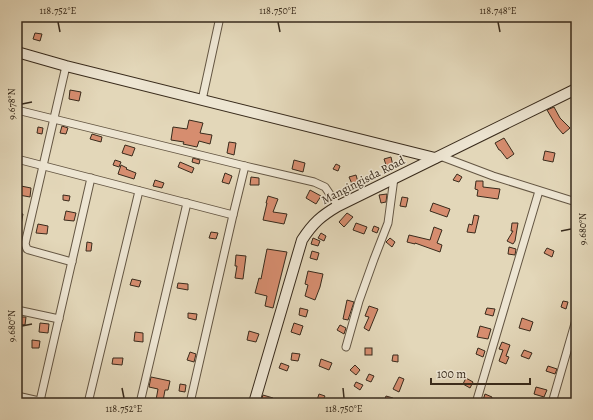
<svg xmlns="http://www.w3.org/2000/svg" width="593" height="420" viewBox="0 0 593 420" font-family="Alegreya,serif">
  <rect width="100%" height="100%" fill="#e3d7b9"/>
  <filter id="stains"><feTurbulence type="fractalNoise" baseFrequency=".005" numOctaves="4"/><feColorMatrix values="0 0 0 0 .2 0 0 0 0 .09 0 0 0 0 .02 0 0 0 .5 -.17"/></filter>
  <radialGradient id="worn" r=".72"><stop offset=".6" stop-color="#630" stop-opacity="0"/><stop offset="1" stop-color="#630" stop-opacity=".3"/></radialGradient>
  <g fill="#d68d6f" stroke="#392b1c">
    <path d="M35,33L42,34L40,41L33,39Z"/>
    <path d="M70,90L81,92L79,101L69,99Z"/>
    <path d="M554,107L560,118L570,128L563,134L557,127L547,110Z"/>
    <path d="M189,120L203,123L200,133L212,135L210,144L199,141L197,147L183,144L184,142L171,140L173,127L187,129Z"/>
    <path d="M62,126L68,128L66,134L60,133Z"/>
    <path d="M38,127L43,128L42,134L37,133Z"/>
    <path d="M92,134L102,137L101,142L90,139Z"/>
    <path d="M504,138L514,154L507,159L500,150H499L495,143Z"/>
    <path d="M229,142L236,143L234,155L227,153Z"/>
    <path d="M125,145L135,148L132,156L122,153Z"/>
    <path d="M545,151L555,153L553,162L543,160Z"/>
    <path d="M391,157L393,166L387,168L384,159Z"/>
    <path d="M193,158L200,160L199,164L192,162Z"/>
    <path d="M115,160L121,162L119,167L113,165Z"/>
    <path d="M294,160L305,163L303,172L292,169Z"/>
    <path d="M180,162L194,168L192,173L178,167Z"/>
    <path d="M336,164L340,166L338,171L333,169Z"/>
    <path d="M121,165L127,168L126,169L136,173L134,179L118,174Z"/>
    <path d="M225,173L232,176L229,184L222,182Z"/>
    <path d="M457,174L462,177L459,182L453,180Z"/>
    <path d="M356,175L358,182L352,184L349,177Z"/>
    <path d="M251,177L259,178V185H250Z"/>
    <path d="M155,180L164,183L162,188L153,186Z"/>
    <path d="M476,181H483V187L500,189L498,199L477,196L478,190L475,189Z"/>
    <path d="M21,186L31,188L30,197L19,195Z"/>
    <path d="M310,190L321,196L316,204L306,198Z"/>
    <path d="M387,194L386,202L381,203L379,195Z"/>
    <path d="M63,195L70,196L69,201L63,200Z"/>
    <path d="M268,196L278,199L273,212L287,214L284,224L263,220L267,203H266Z"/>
    <path d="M402,197L408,198L406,207L400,206Z"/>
    <path d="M433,203L450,209L447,217L430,211Z"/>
    <path d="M66,211L76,213L74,221L64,220Z"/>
    <path d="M17,213L23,214L20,230L17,229Z"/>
    <path d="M347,213L353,217L344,227L339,222Z"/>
    <path d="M474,215L479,216L475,233L467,232L469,224L472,225Z"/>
    <path d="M356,223L367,227L364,234L353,230Z"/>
    <path d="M512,223H518L515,241L513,244L507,241L513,231H511Z"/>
    <path d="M38,224L48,226L47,234L36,233Z"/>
    <path d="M374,226L379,228L377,233L372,231Z"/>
    <path d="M434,227L442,230L437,243L442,245L440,252L415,243V244L407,242L409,235L430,240Z"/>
    <path d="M211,232L218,233L216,239L209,238Z"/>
    <path d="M321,233L326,236L324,241L318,238Z"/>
    <path d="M313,238L320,241L318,246L311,244Z"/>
    <path d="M390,238L395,242L392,247L386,242Z"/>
    <path d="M87,242L92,243L91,251H86Z"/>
    <path d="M509,247L516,249L515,255L508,254Z"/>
    <path d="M547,248L554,251L552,257L544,253Z"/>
    <path d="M267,249L287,252L273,308L265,306L267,296L255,293L259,278L261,279Z"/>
    <path d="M312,251L319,253L317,260L310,258Z"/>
    <path d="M236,255L246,256L243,279L235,278L237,266H235Z"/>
    <path d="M308,271L323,274L320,287L315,300L305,296L308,285L305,284Z"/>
    <path d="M132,279L141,281L139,287L130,285Z"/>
    <path d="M178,283L188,284V290L177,288Z"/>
    <path d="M347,300L354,302L348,320L343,319Z"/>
    <path d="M563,301L568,302L566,309L561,307Z"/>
    <path d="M369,306L378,309L369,331L364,328L369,317L365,316Z"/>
    <path d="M300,308L308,310L306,317L299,315Z"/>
    <path d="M487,308L495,309L493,316L485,314Z"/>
    <path d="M188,313L197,314L196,320L188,318Z"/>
    <path d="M18,317H26L25,325L17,324Z"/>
    <path d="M522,318L533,322L530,331L519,328Z"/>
    <path d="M40,323L49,324L48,333L39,332Z"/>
    <path d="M294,323L303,326L300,335L291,332Z"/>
    <path d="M340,325L346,328L344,334L337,330Z"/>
    <path d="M480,326L491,329L488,339L477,337Z"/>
    <path d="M249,331L259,334L256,342L247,340Z"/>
    <path d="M135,332L143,333V342L134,341Z"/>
    <path d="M32,340L40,341L39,348H32Z"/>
    <path d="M502,342L510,345L506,356L509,357L506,364L499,361L503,350L499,349Z"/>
    <rect x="365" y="348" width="7" height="7"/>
    <path d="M478,348L485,351L483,357L476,354Z"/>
    <path d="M524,350L532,353L529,359L521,356Z"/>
    <path d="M190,352L196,354L194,362L187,360Z"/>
    <path d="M292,353L300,354L298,361L291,360Z"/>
    <path d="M393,355H398V362L392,361Z"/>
    <path d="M113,358H123L122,365L112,364Z"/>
    <path d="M321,359L332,363L329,370L319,366Z"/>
    <path d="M281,363L289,366L287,371L279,368Z"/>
    <path d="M355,365L360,370L356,375L350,370Z"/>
    <path d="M548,366L557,369L555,374L546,371Z"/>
    <path d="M369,374L374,376L371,382L366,380Z"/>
    <path d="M151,377L170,381L168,390H165L163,401L156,400L158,389L149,387Z"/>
    <path d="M399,377L404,379L399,392L393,389Z"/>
    <path d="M466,378L473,382L470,388L463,384Z"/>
    <path d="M356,382L363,385L360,390L354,386Z"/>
    <path d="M180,384L186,385L185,392L179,391Z"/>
    <path d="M536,387L547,390L544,397L534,394Z"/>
    <path d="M319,394L325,396L322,402L317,400Z"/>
    <path d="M485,394L492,397L490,403H482Z"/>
    <path d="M263,395L273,398L271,403L261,401Z"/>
    <path d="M386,396L393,398L391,403L384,401Z"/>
  </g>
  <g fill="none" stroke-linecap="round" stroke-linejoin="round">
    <defs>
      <g id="street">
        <path d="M66,66L25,244L27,249L29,250L72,262"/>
        <path d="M202,100L220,17"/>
        <path d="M17,110L245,166L314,182L325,187L338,206"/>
        <path d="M440,156L493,176L576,202"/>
        <path d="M17,159L233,215"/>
        <path d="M17,310L59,319"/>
        <path d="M346,347L359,301L374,259L388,223L394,178"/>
        <path d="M17,396L48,403"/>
        <path d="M40,401L91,178"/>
        <path d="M88,403L139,191"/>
        <path d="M140,403L187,203"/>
        <path d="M190,403L233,215L245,166"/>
        <path d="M476,403L539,191"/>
        <path d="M552,403L576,320"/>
      </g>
      <g id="secondary">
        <path d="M17,52L66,66L435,158"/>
        <path d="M254,403L302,240C313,223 321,216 338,206L576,89"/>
      </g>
    </defs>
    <use href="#street" stroke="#645643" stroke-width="9"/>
    <use href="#secondary" stroke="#392b1c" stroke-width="12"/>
    <use href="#street" stroke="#ede5d2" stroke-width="7"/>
    <use href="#secondary" stroke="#ede5d2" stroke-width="10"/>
  </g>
  <path fill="none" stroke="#392b1c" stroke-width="1.5" d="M58,22L60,32M278,22L280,32M498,22L500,32M22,104L32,102M561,231L571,229M22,326L32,324M122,388L124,398M343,388L344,398"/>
  <g text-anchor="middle" stroke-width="3" stroke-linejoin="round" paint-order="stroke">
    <g font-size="12" fill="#392b1c" stroke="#ede5d2">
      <text transform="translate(363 180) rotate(-27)" y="4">Mangingisda Road</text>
    </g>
  </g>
  <rect width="593" height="420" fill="none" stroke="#e3d7b9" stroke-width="44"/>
  <path d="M431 378v6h99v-6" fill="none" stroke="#392b1c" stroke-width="2"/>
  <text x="437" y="378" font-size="12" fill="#392b1c" stroke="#ede5d2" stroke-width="3" paint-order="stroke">100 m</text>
  <rect x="22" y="22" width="549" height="376" fill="none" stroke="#392b1c" stroke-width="1.5"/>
  <g font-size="10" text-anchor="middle" fill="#392b1c">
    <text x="58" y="14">118.752°E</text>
    <text x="278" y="14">118.750°E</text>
    <text x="498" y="14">118.748°E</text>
    <text transform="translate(11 104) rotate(-90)" y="4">9.678°N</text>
    <text transform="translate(582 229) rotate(-90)" y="4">9.680°N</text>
    <text transform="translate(11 326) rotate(-90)" y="4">9.680°N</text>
    <text x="124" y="412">118.752°E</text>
    <text x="344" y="412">118.750°E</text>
  </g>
  <rect width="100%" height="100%" filter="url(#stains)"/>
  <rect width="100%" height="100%" fill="url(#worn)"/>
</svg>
